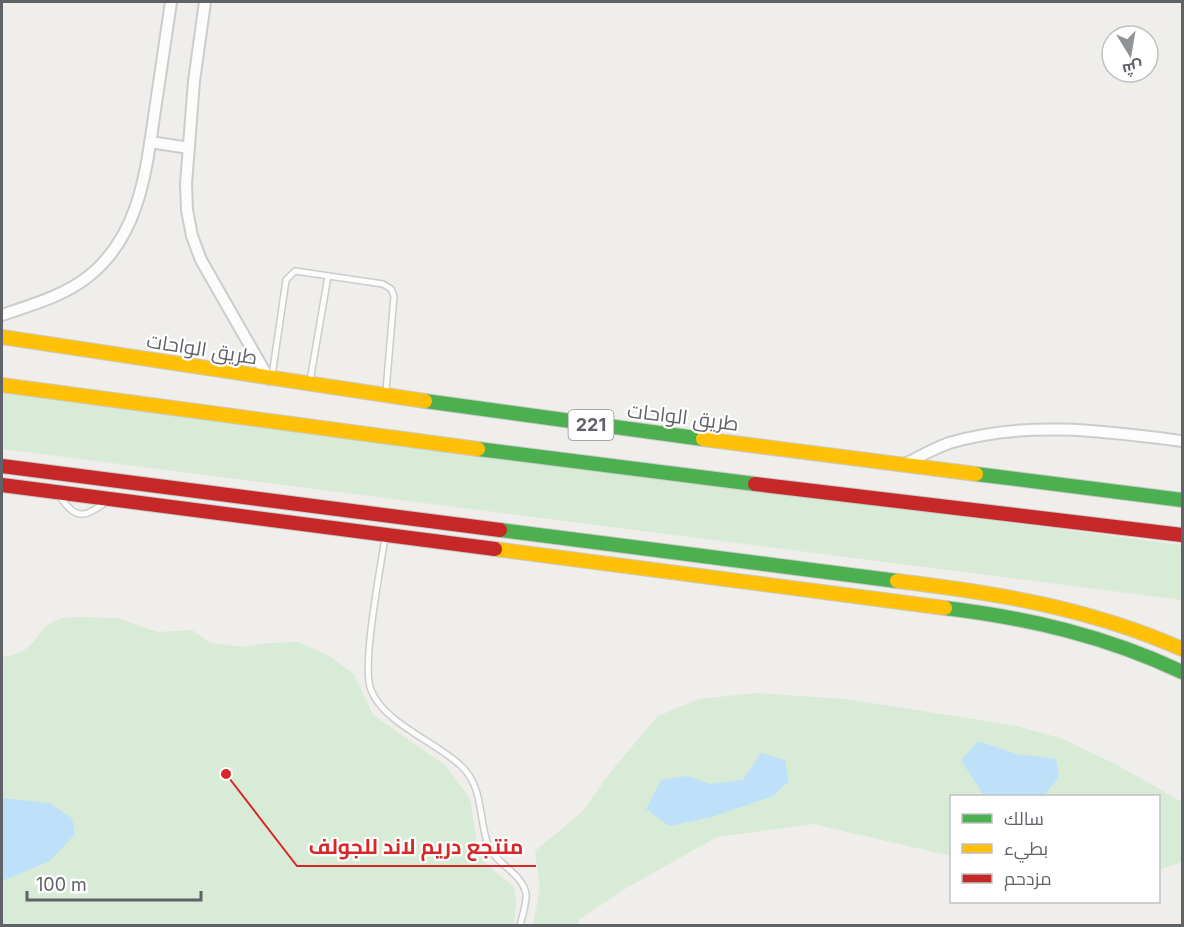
<svg xmlns="http://www.w3.org/2000/svg" width="1184" height="927" viewBox="0 0 1184 927" font-family="Inter,Cairo,sans-serif">
  <rect width="100%" height="100%" fill="#efeeea"/>
  <g fill="#d8ebd6">
    <path d="M2,392L1182,545V600L2,449Z"/>
    <path d="M117,618L157,632L192,630L209,642L242,647L268,643L299,642L329,656L354,674L373,715L445,765L470,798L477,843L486,864L514,887L516,901L514,925H2V657C40,653 34,627 59,619C73,615 101,618 117,618Z"/>
    <path d="M756,693L846,699L1017,726L1063,739L1117,765L1182,802V862L1159,870L1158,796H952L951,856L813,824L717,837L628,887L580,919L577,925L533,926L540,888L535,851L582,812L612,770L658,716L699,699Z"/>
  </g>
  <g fill="#bfe0f9">
    <path d="M978,741L1017,754L1056,759L1059,777L1044,796H984L961,760Z"/>
    <path d="M761,753L785,760L789,781L773,796L712,817L669,826L646,809L661,780L687,776L710,784L743,780Z"/>
    <path d="M2,798L49,803L72,818L75,834L50,861L2,881Z"/>
  </g>
  <g fill="none" stroke-linecap="round" stroke-linejoin="round">
    <defs>
      <g id="lane">
        <path d="M272,376L286,280L295,271L383,284L391,289L394,296L386,391"/>
        <path d="M310,381L328,276"/>
        <path d="M58,494C75,519 83,520 107,501"/>
        <path d="M385,537C381,566 361,667 371,690C384,723 434,741 460,765C484,786 478,817 488,845C496,864 523,874 526,894C527,903 522,916 520,926"/>
      </g>
      <g id="street">
        <path d="M205,2L194,81L186,184L187,210L192,236L201,260L269,379"/>
        <path d="M150,142L189,148"/>
        <path d="M2,315C31,305 64,296 89,276C140,235 146,171 155,110C160,74 166,38 171,2"/>
        <path d="M907,463C921,456 935,448 949,443C1026,420 1105,431 1182,441"/>
      </g>
      <g id="fast">
        <path d="M425,401L703,439"/>
        <path d="M478,449L755,484"/>
        <path d="M976,474L1182,500"/>
        <path d="M500,530L897,581"/>
        <path d="M945,608C1028,618 1106,636 1182,672"/>
      </g>
      <g id="slow">
        <path d="M2,337L425,401"/>
        <path d="M2,385L478,449"/>
        <path d="M703,439L976,474"/>
        <path d="M495,549L945,608"/>
        <path d="M897,581C997,593 1089,608 1182,649"/>
      </g>
      <g id="jam">
        <path d="M2,466L500,530"/>
        <path d="M755,484L1182,535"/>
        <path d="M2,485L495,549"/>
      </g>
    </defs>
    <use href="#lane" stroke="#cbcccc" stroke-width="8"/>
    <use href="#street" stroke="#cbcccc" stroke-width="14"/>
    <use href="#fast" stroke="#cacacb" stroke-width="16"/>
    <use href="#slow" stroke="#cacacb" stroke-width="16"/>
    <use href="#jam" stroke="#cacacb" stroke-width="16"/>
    <use href="#lane" stroke="#fdfcfc" stroke-width="5"/>
    <use href="#street" stroke="#fdfcfc" stroke-width="10"/>
    <use href="#fast" stroke="#4caf50" stroke-width="14"/>
    <use href="#slow" stroke="#ffc107" stroke-width="14"/>
    <use href="#jam" stroke="#c62828" stroke-width="14"/>
  </g>
  <g text-anchor="middle" stroke-width="4.5" stroke-linejoin="round" paint-order="stroke">
    <rect fill="#fff" stroke="#8f9295" stroke-width="1.5" x="568.5" y="410" width="45" height="30" rx="4.5"/>
    <g font-size="18" font-weight="bold" fill="#5f6368">
      <text x="591" y="431">221</text>
    </g>
    <g font-size="20" fill="#5f6368" stroke="#fff">
      <text transform="translate(202 349) rotate(9)" y="7">طريق الواحات</text>
      <text transform="translate(683 417) rotate(7)" y="7">طريق الواحات</text>
    </g>
  </g>
  <path fill="none" stroke="#d62828" stroke-width="2" d="M226 774L297 866H536"/>
  <circle fill="#d62828" stroke="#fff" stroke-width="2" cx="226" cy="774" r="6"/>
  <g font-size="21" text-anchor="middle" font-weight="bold" fill="#d62828" stroke="#fff" stroke-width="4.5" stroke-linejoin="round" paint-order="stroke">
    <text x="416" y="854">منتجع دريم لاند للجولف</text>
  </g>
  <rect width="1184" height="927" fill="none" stroke="#5f6368" stroke-width="6"/>
  <rect x="950" y="795" width="210" height="108" fill="#ffffff" stroke="#bfc1c3" stroke-width="1.5"/>
  <rect x="962" y="814" width="30" height="9" fill="#4caf50" stroke="#bfc1c3" stroke-width="1.5"/>
  <text x="1004" y="825" font-size="18" fill="#5f6368">سالك</text>
  <rect x="962" y="844" width="30" height="9" fill="#ffc107" stroke="#bfc1c3" stroke-width="1.5"/>
  <text x="1004" y="855" font-size="18" fill="#5f6368">بطيء</text>
  <rect x="962" y="874" width="30" height="9" fill="#c62828" stroke="#bfc1c3" stroke-width="1.5"/>
  <text x="1004" y="885" font-size="18" fill="#5f6368">مزدحم</text>
  <g transform="translate(1130 54) rotate(169)"><circle r="28" fill="#ffffff" stroke="#bfc1c3" stroke-width="1.5"/>
  <path d="M0-4.5L10 22L0 15L-10 22Z" fill="#919496"/>
  <text y="-9" font-size="16" font-weight="bold" text-anchor="middle" fill="#5f6368">ش</text>
  </g>
  <path d="M27 891v9h174v-9" fill="none" stroke="#5f6368" stroke-width="3"/>
  <text x="36" y="891" font-size="18" fill="#5f6368" stroke="#ffffff" stroke-width="4.5" paint-order="stroke">100 m</text>
</svg>
